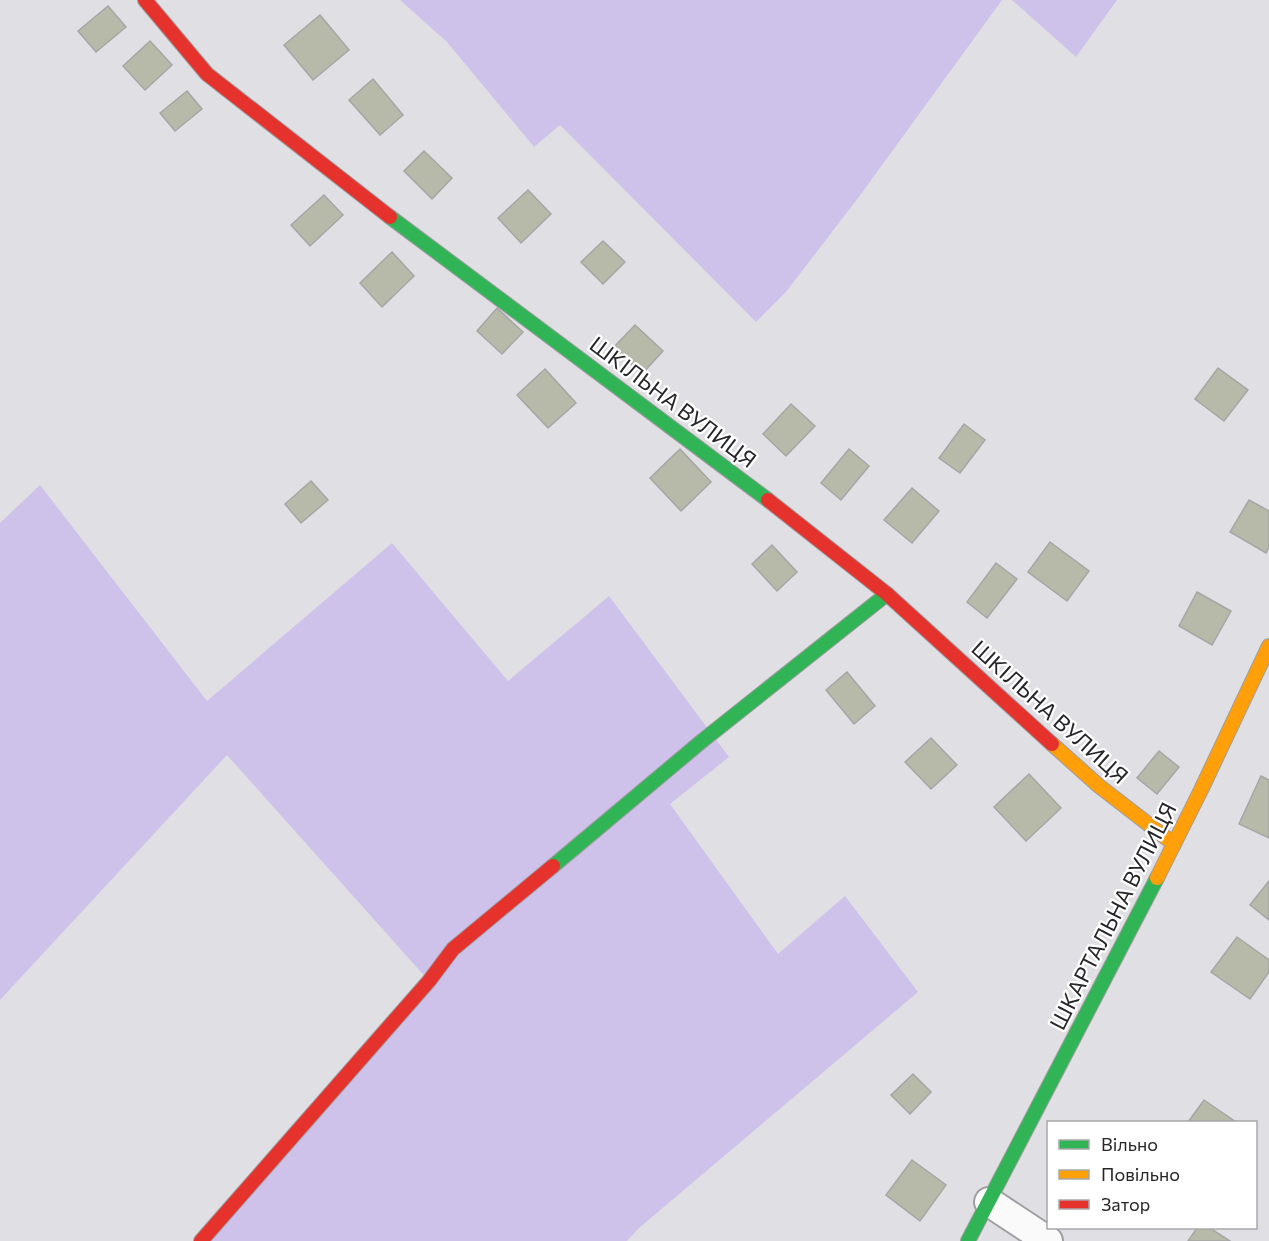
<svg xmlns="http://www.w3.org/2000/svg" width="1269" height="1241" viewBox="0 0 1269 1241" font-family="Commissioner,sans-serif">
  <rect width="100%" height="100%" fill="#e0dfe3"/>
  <g fill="#cec2eb">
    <path d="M400,0H1002L861,194L786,292L756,322L560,125L534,147L447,42Z"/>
    <path d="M1012,0H1117L1076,57Z"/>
    <path d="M40,485L207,701L392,543L508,681L609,596L729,757L670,804L778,954L845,896L918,992L639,1228L627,1241H201L429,981L227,755L0,1000V523Z"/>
  </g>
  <g fill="#b7baa9" stroke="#a6a6a6" stroke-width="1.5">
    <path d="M108,6L126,27L96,52L78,31Z"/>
    <path d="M320,15L349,50L313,80L284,45Z"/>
    <path d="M150,41L172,65L145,90L123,66Z"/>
    <path d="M373,79L403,115L380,135L349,100Z"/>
    <path d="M187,91L202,109L175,131L160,113Z"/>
    <path d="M424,151L452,178L432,199L404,171Z"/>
    <path d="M528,190L551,214L521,243L498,218Z"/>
    <path d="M324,195L343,215L310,246L291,225Z"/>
    <path d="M603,241L625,262L603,284L581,262Z"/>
    <path d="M392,252L414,276L382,307L360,283Z"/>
    <path d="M497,308L523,332L502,354L477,331Z"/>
    <path d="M635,325L663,351L642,374L613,348Z"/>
    <path d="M1218,368L1248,390L1224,421L1195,399Z"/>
    <path d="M545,369L576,403L548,428L517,395Z"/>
    <path d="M791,404L815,426L786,456L763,434Z"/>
    <path d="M964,424L985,440L960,473L939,458Z"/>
    <path d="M680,449L711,482L681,511L650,478Z"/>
    <path d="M849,449L869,466L841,500L821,483Z"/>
    <path d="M311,481L328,500L301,523L285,504Z"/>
    <path d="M912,488L939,511L912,543L884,520Z"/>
    <path d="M1249,500L1269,511V547L1266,553L1230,532Z"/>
    <path d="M1050,542L1089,571L1067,601L1028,572Z"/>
    <path d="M772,545L797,572L777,591L752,564Z"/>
    <path d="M996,563L1017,579L987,618L967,602Z"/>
    <path d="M1197,592L1231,611L1212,645L1179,626Z"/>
    <path d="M847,672L875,706L854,724L826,690Z"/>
    <path d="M931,738L957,765L931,789L905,762Z"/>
    <path d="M1159,751L1179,767L1157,794L1137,778Z"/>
    <path d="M1029,774L1061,808L1026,841L994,807Z"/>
    <path d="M1261,776L1269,780V838L1239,824Z"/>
    <path d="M1269,881V920L1250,905Z"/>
    <path d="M1237,937L1269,960V972L1250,999L1211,972Z"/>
    <path d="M913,1074L931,1092L910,1114L891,1095Z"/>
    <path d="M1204,1100L1236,1122H1188Z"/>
    <path d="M912,1160L946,1185L920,1221L886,1195Z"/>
    <path d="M1197,1228H1210L1230,1241H1188Z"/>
  </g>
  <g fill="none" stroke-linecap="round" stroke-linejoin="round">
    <defs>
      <path id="street" d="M989,1202L1048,1241"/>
      <g id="fast">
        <path d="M390,217L768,500"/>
        <path d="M553,866L702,741L887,594"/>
        <path d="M968,1241L1157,878"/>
      </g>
      <g id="slow">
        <path d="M1052,744L1099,786L1174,844"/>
        <path d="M1157,878L1201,790L1269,646"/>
      </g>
      <g id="jam">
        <path d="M145,0L207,74L390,217"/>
        <path d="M768,500L887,594L1052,744"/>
        <path d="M201,1241L429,981L453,949L553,866"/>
      </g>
    </defs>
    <use href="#street" stroke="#9f9ea2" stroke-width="32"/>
    <use href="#fast" stroke="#9f9ea2" stroke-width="16"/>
    <use href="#slow" stroke="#9f9ea2" stroke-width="16"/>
    <use href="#jam" stroke="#9f9ea2" stroke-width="16"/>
    <use href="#street" stroke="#fafafb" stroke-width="28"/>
    <use href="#fast" stroke="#30b455" stroke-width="14"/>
    <use href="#slow" stroke="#ff9f0a" stroke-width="14"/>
    <use href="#jam" stroke="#e5322d" stroke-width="14"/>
  </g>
  <g text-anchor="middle" stroke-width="4.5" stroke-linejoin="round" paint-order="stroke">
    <g font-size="22" fill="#262528" stroke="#fff">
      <text transform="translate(673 402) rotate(37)" y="8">ШКІЛЬНА ВУЛИЦЯ</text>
      <text transform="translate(1050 712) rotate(42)" y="8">ШКІЛЬНА ВУЛИЦЯ</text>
      <text transform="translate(1113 916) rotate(-63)" y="8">ШКАРТАЛЬНА ВУЛИЦЯ</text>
    </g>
  </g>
  <rect x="1047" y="1121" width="210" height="108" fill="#ffffff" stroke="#a8a8a9" stroke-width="1.5"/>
  <rect x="1059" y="1140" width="30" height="9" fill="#30b455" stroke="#a8a8a9" stroke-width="1.5"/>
  <text x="1101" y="1151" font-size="18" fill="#262528">Вільно</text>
  <rect x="1059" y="1170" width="30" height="9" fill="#ff9f0a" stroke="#a8a8a9" stroke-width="1.5"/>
  <text x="1101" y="1181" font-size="18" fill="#262528">Повільно</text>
  <rect x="1059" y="1200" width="30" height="9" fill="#e5322d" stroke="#a8a8a9" stroke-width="1.5"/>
  <text x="1101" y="1211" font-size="18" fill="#262528">Затор</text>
</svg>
